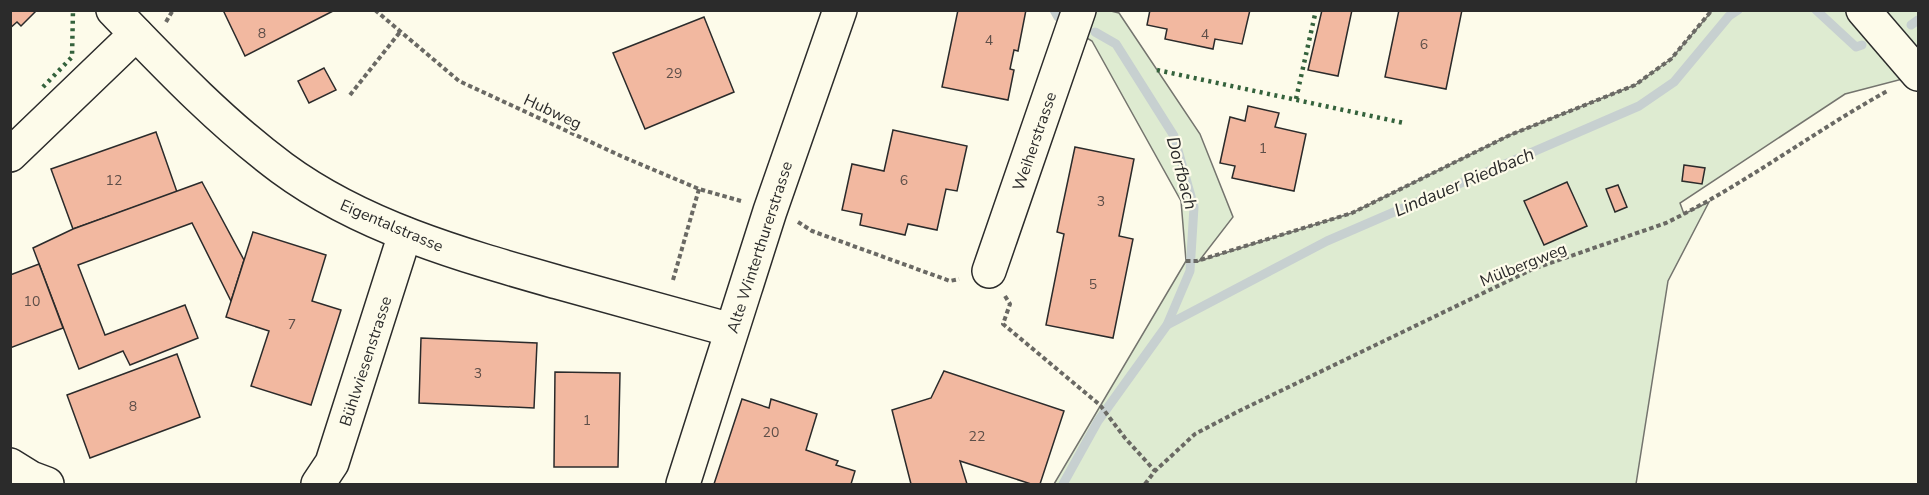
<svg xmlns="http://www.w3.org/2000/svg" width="1929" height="495" viewBox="0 0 1929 495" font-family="'Nunito Sans',sans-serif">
  <rect width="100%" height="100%" fill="#fdfbea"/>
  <path fill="#deebd1" stroke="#74746e" stroke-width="1.5" d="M1093,11H1111L1119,13L1200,134L1233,217L1199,261L1352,213L1510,135L1635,85L1671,59L1712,11H1918V75L1845,94L1680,203L1684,214L1709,202L1668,281L1636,484H1054L1186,261L1181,201L1092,41L1085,37Z"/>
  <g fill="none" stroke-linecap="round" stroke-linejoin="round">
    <g stroke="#c7d0d0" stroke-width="9">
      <path d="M1054,10L1058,17"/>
      <path d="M1816,10L1856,47L1862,45"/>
      <path d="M1911,25L1918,20"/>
      <path d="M1167,325L1327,241L1639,106L1674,82L1729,16L1738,10"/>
      <path d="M1063,484L1098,421L1167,325L1190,271L1194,207L1174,136L1116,44L1095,32"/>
    </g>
  </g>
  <g fill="#f2b8a0" stroke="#2b2b2b" stroke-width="1.5">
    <path d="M10,10H37L21,26L17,22L10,28Z"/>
    <path d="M223,10H335L245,56Z"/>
    <path d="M958,10H1026L1018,51L1014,50L1010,69L1014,70L1008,100L942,87Z"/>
    <path d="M1150,10H1250L1242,44L1215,39L1213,49L1165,39L1167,29L1147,25Z"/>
    <path d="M1322,10H1352L1338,76L1308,70Z"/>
    <path d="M1399,10H1462L1446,89L1385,77Z"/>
    <path d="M704,17L734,92L645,129L613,53Z"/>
    <path d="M324,68L336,90L309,103L298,81Z"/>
    <path d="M1248,106L1279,113L1275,127L1306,134L1294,191L1232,178L1235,166L1220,163L1230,117L1245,121Z"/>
    <path d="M893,130L967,146L957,191L946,189L937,230L908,224L905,235L860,225L862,214L842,210L852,164L884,171Z"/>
    <path d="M156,132L177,192L73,229L51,169Z"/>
    <path d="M1075,147L1134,159L1119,236L1133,239L1113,338L1046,325L1064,234L1057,232Z"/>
    <path d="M1684,165L1705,168L1702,184L1682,181Z"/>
    <path d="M202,182L244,260L231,301L192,223L78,265L105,335L185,305L198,338L130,365L123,351L79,369L33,248L73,229Z"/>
    <path d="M1567,182L1587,226L1544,245L1524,201Z"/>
    <path d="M1618,185L1627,207L1615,212L1606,189Z"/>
    <path d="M253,232L326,255L312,301L341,310L311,405L251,386L269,331L226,317Z"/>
    <path d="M39,264L63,328L10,348V275Z"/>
    <path d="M421,338L537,343L534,408L419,403Z"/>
    <path d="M177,354L200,417L90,458L67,395Z"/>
    <path d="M944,371L1064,411L1040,484H1031L960,461L967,484H911L892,410L931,398Z"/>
    <path d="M555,372L620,373L618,467H554Z"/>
    <path d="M742,399L769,408L771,399L817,414L806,450L838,461L836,465L855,471L851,484H714Z"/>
  </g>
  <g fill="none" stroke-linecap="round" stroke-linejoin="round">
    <defs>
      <g id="minor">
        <path d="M113,10C167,66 220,122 282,168C362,227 462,255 557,282C615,298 673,314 731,330"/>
        <path d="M1863,10L1918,74"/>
        <path d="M10,155L136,34"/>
        <path d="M989,271L1079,10"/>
        <path d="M10,465L31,478L47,484"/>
        <path d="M318,484L332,463L405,234"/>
      </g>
      <path id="major" d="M683,484L770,211L840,10"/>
    </defs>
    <use href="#minor" stroke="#2b2b2b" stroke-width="36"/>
    <use href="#major" stroke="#2b2b2b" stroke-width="36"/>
    <g stroke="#6a6964" stroke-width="4" stroke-dasharray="4.5 3" stroke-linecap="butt">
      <path d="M375,10L459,81L621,156L699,189L741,201"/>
      <path d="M166,22L173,10"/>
      <path d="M350,95L400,32"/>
      <path d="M798,222L812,231L950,281L959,279"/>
      <path d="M1186,261H1197L1352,213L1510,135L1635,85L1671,59L1712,10"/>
      <path d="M673,280L699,189"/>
      <path d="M1005,296L1010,304L1003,324L1100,405L1125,438L1155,471"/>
      <path d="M1145,484L1155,471L1195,434L1239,411L1533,269L1666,223C1744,185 1813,132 1889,90"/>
    </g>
    <use href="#minor" stroke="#fdfbea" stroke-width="33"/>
    <use href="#major" stroke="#fdfbea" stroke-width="33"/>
    <g stroke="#34623c" stroke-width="4.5" stroke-dasharray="3 4.5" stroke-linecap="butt">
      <path d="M1157,70L1404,123"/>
      <path d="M43,87L72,57L73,10"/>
      <path d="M1296,99L1316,10"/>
    </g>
  </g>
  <g text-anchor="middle" stroke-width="4.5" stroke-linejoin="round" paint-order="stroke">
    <g font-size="14" fill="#5d4e48">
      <text x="262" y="38">8</text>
      <text x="1205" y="39">4</text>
      <text x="989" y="45">4</text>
      <text x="1424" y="49">6</text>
      <text x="674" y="78">29</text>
      <text x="1263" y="153">1</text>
      <text x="114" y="185">12</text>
      <text x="904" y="185">6</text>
      <text x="1101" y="206">3</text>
      <text x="1093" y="289">5</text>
      <text x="32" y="306">10</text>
      <text x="292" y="329">7</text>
      <text x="478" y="378">3</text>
      <text x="133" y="411">8</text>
      <text x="587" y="425">1</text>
      <text x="771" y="437">20</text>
      <text x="977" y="441">22</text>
    </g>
    <g font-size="16" fill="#2b2b2b" stroke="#fdfbea">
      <text transform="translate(553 111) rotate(25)" y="6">Hubweg</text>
      <text transform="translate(1034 141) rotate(-71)" y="6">Weiherstrasse</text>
      <text transform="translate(392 225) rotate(23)" y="6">Eigentalstrasse</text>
      <text transform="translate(759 247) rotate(-72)" y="6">Alte Winterthurerstrasse</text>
      <text transform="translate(1523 264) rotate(-22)" y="6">Mülbergweg</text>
      <text transform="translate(365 361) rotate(-72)" y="6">Bühlwiesenstrasse</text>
    </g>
    <g font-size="18" font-style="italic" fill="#2b2b2b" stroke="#fdfbea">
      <text transform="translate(1182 173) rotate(75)" y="6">Dorfbach</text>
      <text transform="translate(1464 182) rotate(-23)" y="6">Lindauer Riedbach</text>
    </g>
  </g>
  <rect width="1929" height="495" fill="none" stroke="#2b2b2b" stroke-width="24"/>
</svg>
